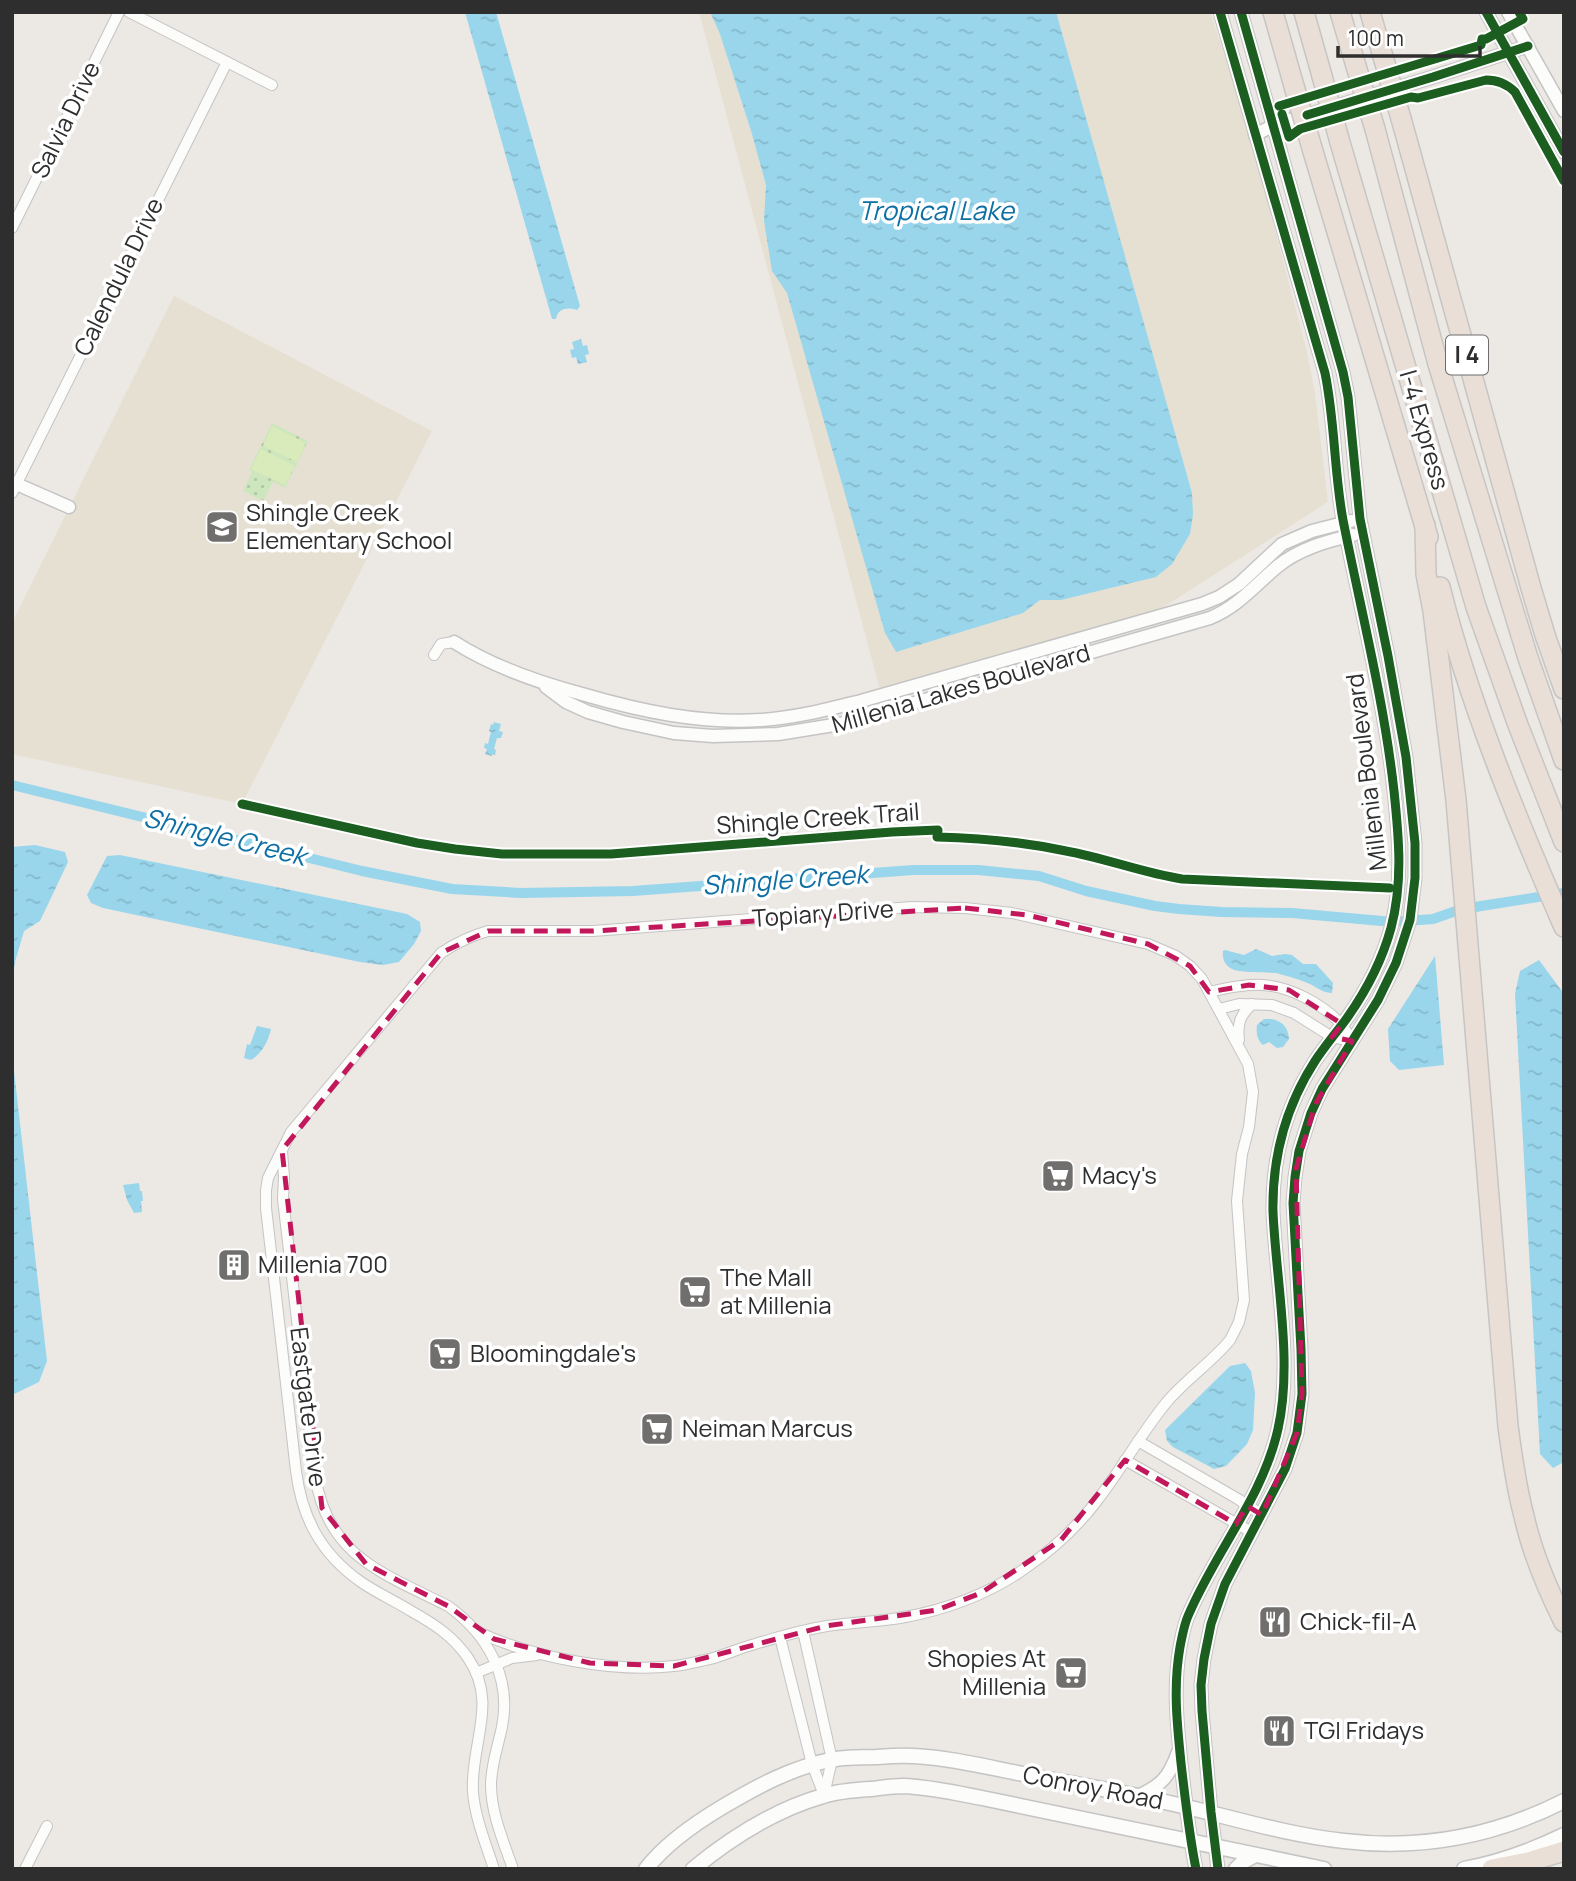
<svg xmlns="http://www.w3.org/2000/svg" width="1576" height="1881" viewBox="0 0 1576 1881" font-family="Manrope,sans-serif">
  <defs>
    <pattern id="park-dots" width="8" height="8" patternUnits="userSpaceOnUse" patternTransform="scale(1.75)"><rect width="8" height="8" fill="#cee6be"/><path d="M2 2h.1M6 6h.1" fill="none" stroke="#b1c6a4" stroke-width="1.8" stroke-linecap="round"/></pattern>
    <pattern id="water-ripples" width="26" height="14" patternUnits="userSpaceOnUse" patternTransform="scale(1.75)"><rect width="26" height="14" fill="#99d6ec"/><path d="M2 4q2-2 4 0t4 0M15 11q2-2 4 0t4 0" fill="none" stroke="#84b8cb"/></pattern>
  </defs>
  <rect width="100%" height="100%" fill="#ece8e4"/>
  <g fill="#e6e0d3">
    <path d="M699,12H1210L1242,107L1257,161L1306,348L1315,393L1328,502L1162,608L880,690Z"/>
    <path d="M174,296L432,431L242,804L12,754V623Z"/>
  </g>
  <path fill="url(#park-dots)" d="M272,423L308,441L285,488L273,482L263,501L243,491L252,472L249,470Z"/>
  <g fill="#d9eabb">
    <path d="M272,426L306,443L297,462L263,446Z"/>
    <path d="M261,449L295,466L285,485L251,469Z"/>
  </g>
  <g fill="url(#water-ripples)">
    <path d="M465,12H496L580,306L577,310C568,307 558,308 556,319H552Z"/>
    <path d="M710,12H1056L1192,493L1193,515L1190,534L1172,564L1156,577L1061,600H1040L1023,613L896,652L885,633L787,293L772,271L764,221L766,185L752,134L720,34Z"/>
    <path d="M581,339L583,346L587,345L589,354L585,355L587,362L578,364L576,357L572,358L570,350L574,349L572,342Z"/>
    <path d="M494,722L501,724L499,731L503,732L501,738H497L494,749L496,750L495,755L492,754V756L485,754L487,749L484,748L485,743L488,744L491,732L489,731L491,724L493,725Z"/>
    <path d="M35,845L65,852L68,862L40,921L24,931L15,962L12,983V847Z"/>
    <path d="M120,855L407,914L420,922L421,931L414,944L399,962L383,965L360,962L103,908L91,903L87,895L107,856Z"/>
    <path d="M1256,949L1272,956L1285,954L1292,955L1303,964H1316L1333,983L1332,993C1324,993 1319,989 1312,985C1302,980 1287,976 1276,973C1265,972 1239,973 1232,969C1225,965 1222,959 1223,951L1225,950L1244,955Z"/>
    <path d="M1435,956L1444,1065L1399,1070L1390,1061L1388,1029Z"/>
    <path d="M1539,960L1564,994V1462L1553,1468L1540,1454L1515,994L1520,971Z"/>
    <path d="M1264,1019C1278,1018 1288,1024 1289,1039L1283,1047L1277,1048L1269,1042L1263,1045C1257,1040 1256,1033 1257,1025Z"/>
    <path d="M257,1026L271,1029C268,1042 262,1053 251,1060L244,1058L247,1044L250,1045Z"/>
    <path d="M12,1053L47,1361L39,1382L12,1395Z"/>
    <path d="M139,1183L140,1191H142L143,1201H141L142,1212L134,1213L127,1200L123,1185Z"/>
    <path d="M1245,1363L1251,1371L1255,1393L1253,1430L1247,1444L1226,1466L1214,1469L1173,1447L1167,1441L1165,1430L1230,1366Z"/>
  </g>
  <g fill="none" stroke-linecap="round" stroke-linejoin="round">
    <path stroke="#99d6ec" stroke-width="10" d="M12,785L362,871L452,889L521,893L633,891L913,870H978L1039,876L1086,891L1155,906L1179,909L1222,912L1292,913L1393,922L1433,919L1456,911L1481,906L1564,893"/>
    <defs>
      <g id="minor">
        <path d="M129,12L272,85"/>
        <path d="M12,228L119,12"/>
        <path d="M12,493L227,62"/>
        <path d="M434,655L441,644L454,642"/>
        <path d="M1209,992C1227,988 1245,984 1263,985C1290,987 1321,1003 1340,1023C1345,1028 1348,1035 1352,1041"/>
        <path d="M1219,1009L1239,1004L1272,1005L1294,1013L1332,1037L1352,1041"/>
        <path d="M1239,1040C1237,1024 1240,1015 1252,1004"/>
        <path d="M282,1151L284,1177L283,1199L315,1476C328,1557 383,1573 448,1606C487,1634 512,1677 502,1727C498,1746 491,1765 491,1785C491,1813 504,1843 513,1869"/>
        <path d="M1138,1441L1238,1499L1262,1515"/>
        <path d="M1125,1460L1253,1533"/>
        <path d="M803,1631L832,1760L824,1795"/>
        <path d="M478,1632C532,1657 613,1673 674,1666C686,1665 698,1661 710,1659C725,1655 740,1648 755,1644C778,1637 803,1630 827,1626C853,1622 879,1622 905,1617C948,1609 991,1593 1027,1567C1053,1549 1077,1527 1096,1502C1121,1470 1140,1435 1166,1403C1185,1380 1211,1363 1230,1340L1239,1322L1244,1300L1237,1201L1242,1154L1249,1127L1253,1092L1248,1064L1202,979L1190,966L1176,956L1148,944L1012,913L965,908L912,907L593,931H488C470,936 456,943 441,953L291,1132L268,1178L266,1190V1208L296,1471C302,1518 321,1554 361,1582C377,1593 395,1601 411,1611C434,1624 453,1636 468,1658C499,1703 470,1744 473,1792C475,1818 486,1844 494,1869"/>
        <path d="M780,1637L812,1764L824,1795"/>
        <path d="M476,1673L512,1658L537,1655"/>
        <path d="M25,1869L47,1826"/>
      </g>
      <g id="tertiary">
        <path d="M1486,12L1564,152"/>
        <path d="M1508,12L1564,111"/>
        <path d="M1255,135L1274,125L1433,77L1528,46"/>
        <path d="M12,482L69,507"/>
        <path d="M454,642C493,667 537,682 582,694C640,711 700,724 761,720C795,718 829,709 861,701L1202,604L1219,597L1239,584L1282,544L1312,531L1351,521"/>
        <path d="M546,687L566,702L588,712L623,722L674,733L713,736L778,734L840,724L876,714L1210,618C1239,606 1255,585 1278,566C1299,549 1327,541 1353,535"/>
        <path d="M1138,1796C1162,1785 1169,1777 1178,1752"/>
        <path d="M1196,1869C1189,1834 1185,1798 1181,1763C1177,1724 1173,1686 1180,1647C1182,1637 1184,1625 1188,1616C1215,1552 1263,1497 1278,1429C1293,1363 1276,1280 1273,1212C1272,1158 1286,1106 1315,1061C1325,1046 1336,1033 1347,1018C1366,991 1382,961 1391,928C1403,883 1399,838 1394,791C1384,700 1361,611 1343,520C1334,472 1335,421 1325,373L1220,12"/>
        <path d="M1218,1869L1211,1812L1202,1711L1201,1685L1204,1659L1211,1624L1225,1584L1285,1469L1297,1433L1302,1394L1301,1349L1293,1203L1295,1177L1299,1151L1311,1113L1322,1089L1378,1000L1396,963L1410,920L1415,878V843L1406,757L1388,656L1360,519L1348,397L1343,372L1241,12"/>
      </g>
      <g id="secondary">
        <path d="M646,1869C666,1843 697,1822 724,1806C758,1786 791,1768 830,1760C845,1757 861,1757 877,1757C889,1756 902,1755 914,1756C951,1758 987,1767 1023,1774C1073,1784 1124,1792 1174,1804C1230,1817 1287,1835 1344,1841C1420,1850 1495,1836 1564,1801"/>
        <path d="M693,1869C732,1837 774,1810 823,1796C838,1791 855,1790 871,1789C881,1788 892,1786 903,1786C930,1787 956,1793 982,1798L1324,1869"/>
        <path d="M1236,1869L1244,1861L1255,1855"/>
        <path d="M1464,1869C1498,1863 1533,1850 1564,1835"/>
      </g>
      <g id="motorway">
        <path d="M1273,12L1294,86"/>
        <path d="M1304,12L1322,76"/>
        <path d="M1340,12L1356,66"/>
        <path d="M1370,12L1384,60"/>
        <path d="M1402,122L1531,588L1545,635L1564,689"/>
        <path d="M1375,129L1438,364L1528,658L1564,760"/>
        <path d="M1339,139L1476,607L1518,725L1564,842"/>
        <path d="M1312,148L1428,537"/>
        <path d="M1425,525L1426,574L1433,611L1456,800L1508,1426C1512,1456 1516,1487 1524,1516C1532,1553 1547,1588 1564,1622"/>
        <path d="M1440,587C1469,703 1516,817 1564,927"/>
        <path d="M1492,1869L1528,1862L1564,1851"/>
      </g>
    </defs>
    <use href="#minor" stroke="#c5c4c5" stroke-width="12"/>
    <use href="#tertiary" stroke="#c5c4c5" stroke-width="15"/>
    <use href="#secondary" stroke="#c5c4c5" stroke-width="17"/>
    <use href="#motorway" stroke="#c6c5c4" stroke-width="22"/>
    <use href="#minor" stroke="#fcfcfb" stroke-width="10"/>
    <use href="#tertiary" stroke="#fcfcfb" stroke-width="12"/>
    <use href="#secondary" stroke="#fcfcfb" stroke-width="14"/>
    <use href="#motorway" stroke="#eadfd6" stroke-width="19"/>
    <defs>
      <g id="motorway-bridge">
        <path d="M1384,60L1402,122"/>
        <path d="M1356,66L1375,129"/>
        <path d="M1322,76L1339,139"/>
        <path d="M1294,86L1312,148"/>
      </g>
    </defs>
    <use href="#motorway-bridge" stroke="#c6c5c4" stroke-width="22" stroke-linecap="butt"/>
    <use href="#motorway-bridge" stroke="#eadfd6" stroke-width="19"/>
    <defs>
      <g id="cycleway">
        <path d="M1486,12L1564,152"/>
        <path d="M1279,106L1481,45L1482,39H1486L1523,19L1519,12"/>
        <path d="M1282,114L1289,137L1300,129L1411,97L1418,98L1486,80C1497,80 1507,84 1515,92L1564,181"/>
        <path d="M1307,115L1433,77L1528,46"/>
        <path d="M242,804L417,843L455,849L502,854H611L892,832L938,830L937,837C980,838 1024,842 1066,851C1105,858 1143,873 1182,879L1390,888"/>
        <path d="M1196,1869C1189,1834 1185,1798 1181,1763C1177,1724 1173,1686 1180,1647C1182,1637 1184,1625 1188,1616C1215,1552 1263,1497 1278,1429C1293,1363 1276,1280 1273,1212C1272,1158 1286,1106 1315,1061C1325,1046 1336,1033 1347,1018C1366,991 1382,961 1391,928C1403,883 1399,838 1394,791C1384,700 1361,611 1343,520C1334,472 1335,421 1325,373L1220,12"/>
        <path d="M1218,1869L1211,1812L1202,1711L1201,1685L1204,1659L1211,1624L1225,1584L1285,1469L1297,1433L1302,1394L1301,1349L1293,1203L1295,1177L1299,1151L1311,1113L1322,1089L1378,1000L1396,963L1410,920L1415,878V843L1406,757L1388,656L1360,519L1348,397L1343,372L1241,12"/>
      </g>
    </defs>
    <use href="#cycleway" stroke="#fff" stroke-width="13"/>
    <use href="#cycleway" stroke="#1b5e20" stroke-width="9"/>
  </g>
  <path fill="none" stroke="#c2185b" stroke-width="5" stroke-dasharray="14 9" stroke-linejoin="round" d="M965,908L1027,915L1148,944L1190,966L1209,992L1249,985L1289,990L1342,1024L1332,1037L1352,1041L1315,1105L1296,1169L1302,1394L1297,1433L1262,1515L1247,1506L1236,1524L1125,1460L1061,1540L981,1593L937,1610L826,1626L674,1666L590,1663L494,1639L448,1606L366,1564L322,1508L282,1150L441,953L488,931H593Z"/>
  <defs>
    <symbol id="school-square" viewBox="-11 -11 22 22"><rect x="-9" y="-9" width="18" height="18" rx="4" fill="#706f6e" stroke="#fff"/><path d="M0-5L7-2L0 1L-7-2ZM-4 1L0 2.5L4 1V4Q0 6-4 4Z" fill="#fff"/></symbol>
    <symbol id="supermarket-square" viewBox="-11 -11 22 22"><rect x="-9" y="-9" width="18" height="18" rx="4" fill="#706f6e" stroke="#fff"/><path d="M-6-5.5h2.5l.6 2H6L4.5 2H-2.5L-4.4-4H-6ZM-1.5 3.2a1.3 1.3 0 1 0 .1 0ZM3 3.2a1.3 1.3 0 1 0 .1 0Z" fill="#fff"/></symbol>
    <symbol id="building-square" viewBox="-11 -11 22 22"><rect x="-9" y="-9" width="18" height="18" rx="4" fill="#706f6e" stroke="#fff"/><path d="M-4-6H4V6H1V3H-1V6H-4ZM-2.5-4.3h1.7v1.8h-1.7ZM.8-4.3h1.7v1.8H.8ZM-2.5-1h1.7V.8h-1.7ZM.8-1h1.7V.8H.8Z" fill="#fff"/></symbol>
    <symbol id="restaurant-square" viewBox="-11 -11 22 22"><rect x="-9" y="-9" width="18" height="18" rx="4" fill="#706f6e" stroke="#fff"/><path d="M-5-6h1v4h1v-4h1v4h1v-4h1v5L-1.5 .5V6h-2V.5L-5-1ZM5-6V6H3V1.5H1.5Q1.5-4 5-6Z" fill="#fff"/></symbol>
  </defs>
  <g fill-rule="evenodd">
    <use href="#school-square" x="203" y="508" width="38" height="38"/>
    <use href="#supermarket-square" x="1039" y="1157" width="38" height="38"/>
    <use href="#building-square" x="215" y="1246" width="38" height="38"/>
    <use href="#supermarket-square" x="676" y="1273" width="38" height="38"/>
    <use href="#supermarket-square" x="426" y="1335" width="38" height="38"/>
    <use href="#supermarket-square" x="638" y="1410" width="38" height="38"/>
    <use href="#restaurant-square" x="1256" y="1603" width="38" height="38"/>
    <use href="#supermarket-square" x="1052" y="1654" width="38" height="38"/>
    <use href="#restaurant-square" x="1260" y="1712" width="38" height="38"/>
  </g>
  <g text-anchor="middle" stroke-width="7" stroke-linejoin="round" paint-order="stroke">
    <rect fill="#fff" stroke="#6d6d6d" stroke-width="2" x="1446" y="335.5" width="42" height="39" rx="5"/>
    <g font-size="23" font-weight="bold" fill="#2e2e2e">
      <text x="1467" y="363">I 4</text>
    </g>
    <g font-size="24" fill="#2e2e2e" stroke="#fff">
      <text transform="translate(66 120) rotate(-64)" y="8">Salvia Drive</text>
      <text transform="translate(119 277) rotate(-64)" y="8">Calendula Drive</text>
      <text transform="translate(1424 430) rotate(74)" y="8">I-4 Express</text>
      <text transform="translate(961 689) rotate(-16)" y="8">Millenia Lakes Boulevard</text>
      <text transform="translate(1367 772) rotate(-97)" y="8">Millenia Boulevard</text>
      <text transform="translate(818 819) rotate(-4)" y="8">Shingle Creek Trail</text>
      <text transform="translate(823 914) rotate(-4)" y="8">Topiary Drive</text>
      <text transform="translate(308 1407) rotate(83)" y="8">Eastgate Drive</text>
      <text transform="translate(1093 1788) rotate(11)" y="8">Conroy Road</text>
    </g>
    <g font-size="24" fill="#2e2e2e" stroke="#fff" text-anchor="start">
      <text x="246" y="521">Shingle Creek<tspan x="246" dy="28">Elementary School</tspan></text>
      <text x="1082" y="1184">Macy's</text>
      <text x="258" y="1273">Millenia 700</text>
      <text x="720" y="1286">The Mall<tspan x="720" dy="28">at Millenia</tspan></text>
      <text x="470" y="1362">Bloomingdale's</text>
      <text x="682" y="1437">Neiman Marcus</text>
      <text x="1300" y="1630">Chick-fil-A</text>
      <text x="1046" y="1667" text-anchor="end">Shopies At<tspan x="1046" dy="28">Millenia</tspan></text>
      <text x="1304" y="1739">TGI Fridays</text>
    </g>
    <g font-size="26" font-style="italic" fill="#0d6fa3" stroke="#fff">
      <text x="936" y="220">Tropical Lake</text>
      <text transform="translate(225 837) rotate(14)" y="9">Shingle Creek</text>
      <text transform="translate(785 880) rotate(-4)" y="9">Shingle Creek</text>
    </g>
  </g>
  <rect width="1576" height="1881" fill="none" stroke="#2e2e2e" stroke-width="28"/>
  <path d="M1338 46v10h142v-10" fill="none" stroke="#2e2e2e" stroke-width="3.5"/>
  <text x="1348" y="46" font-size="21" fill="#2e2e2e" stroke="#ffffff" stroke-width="5" paint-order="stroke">100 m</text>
</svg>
